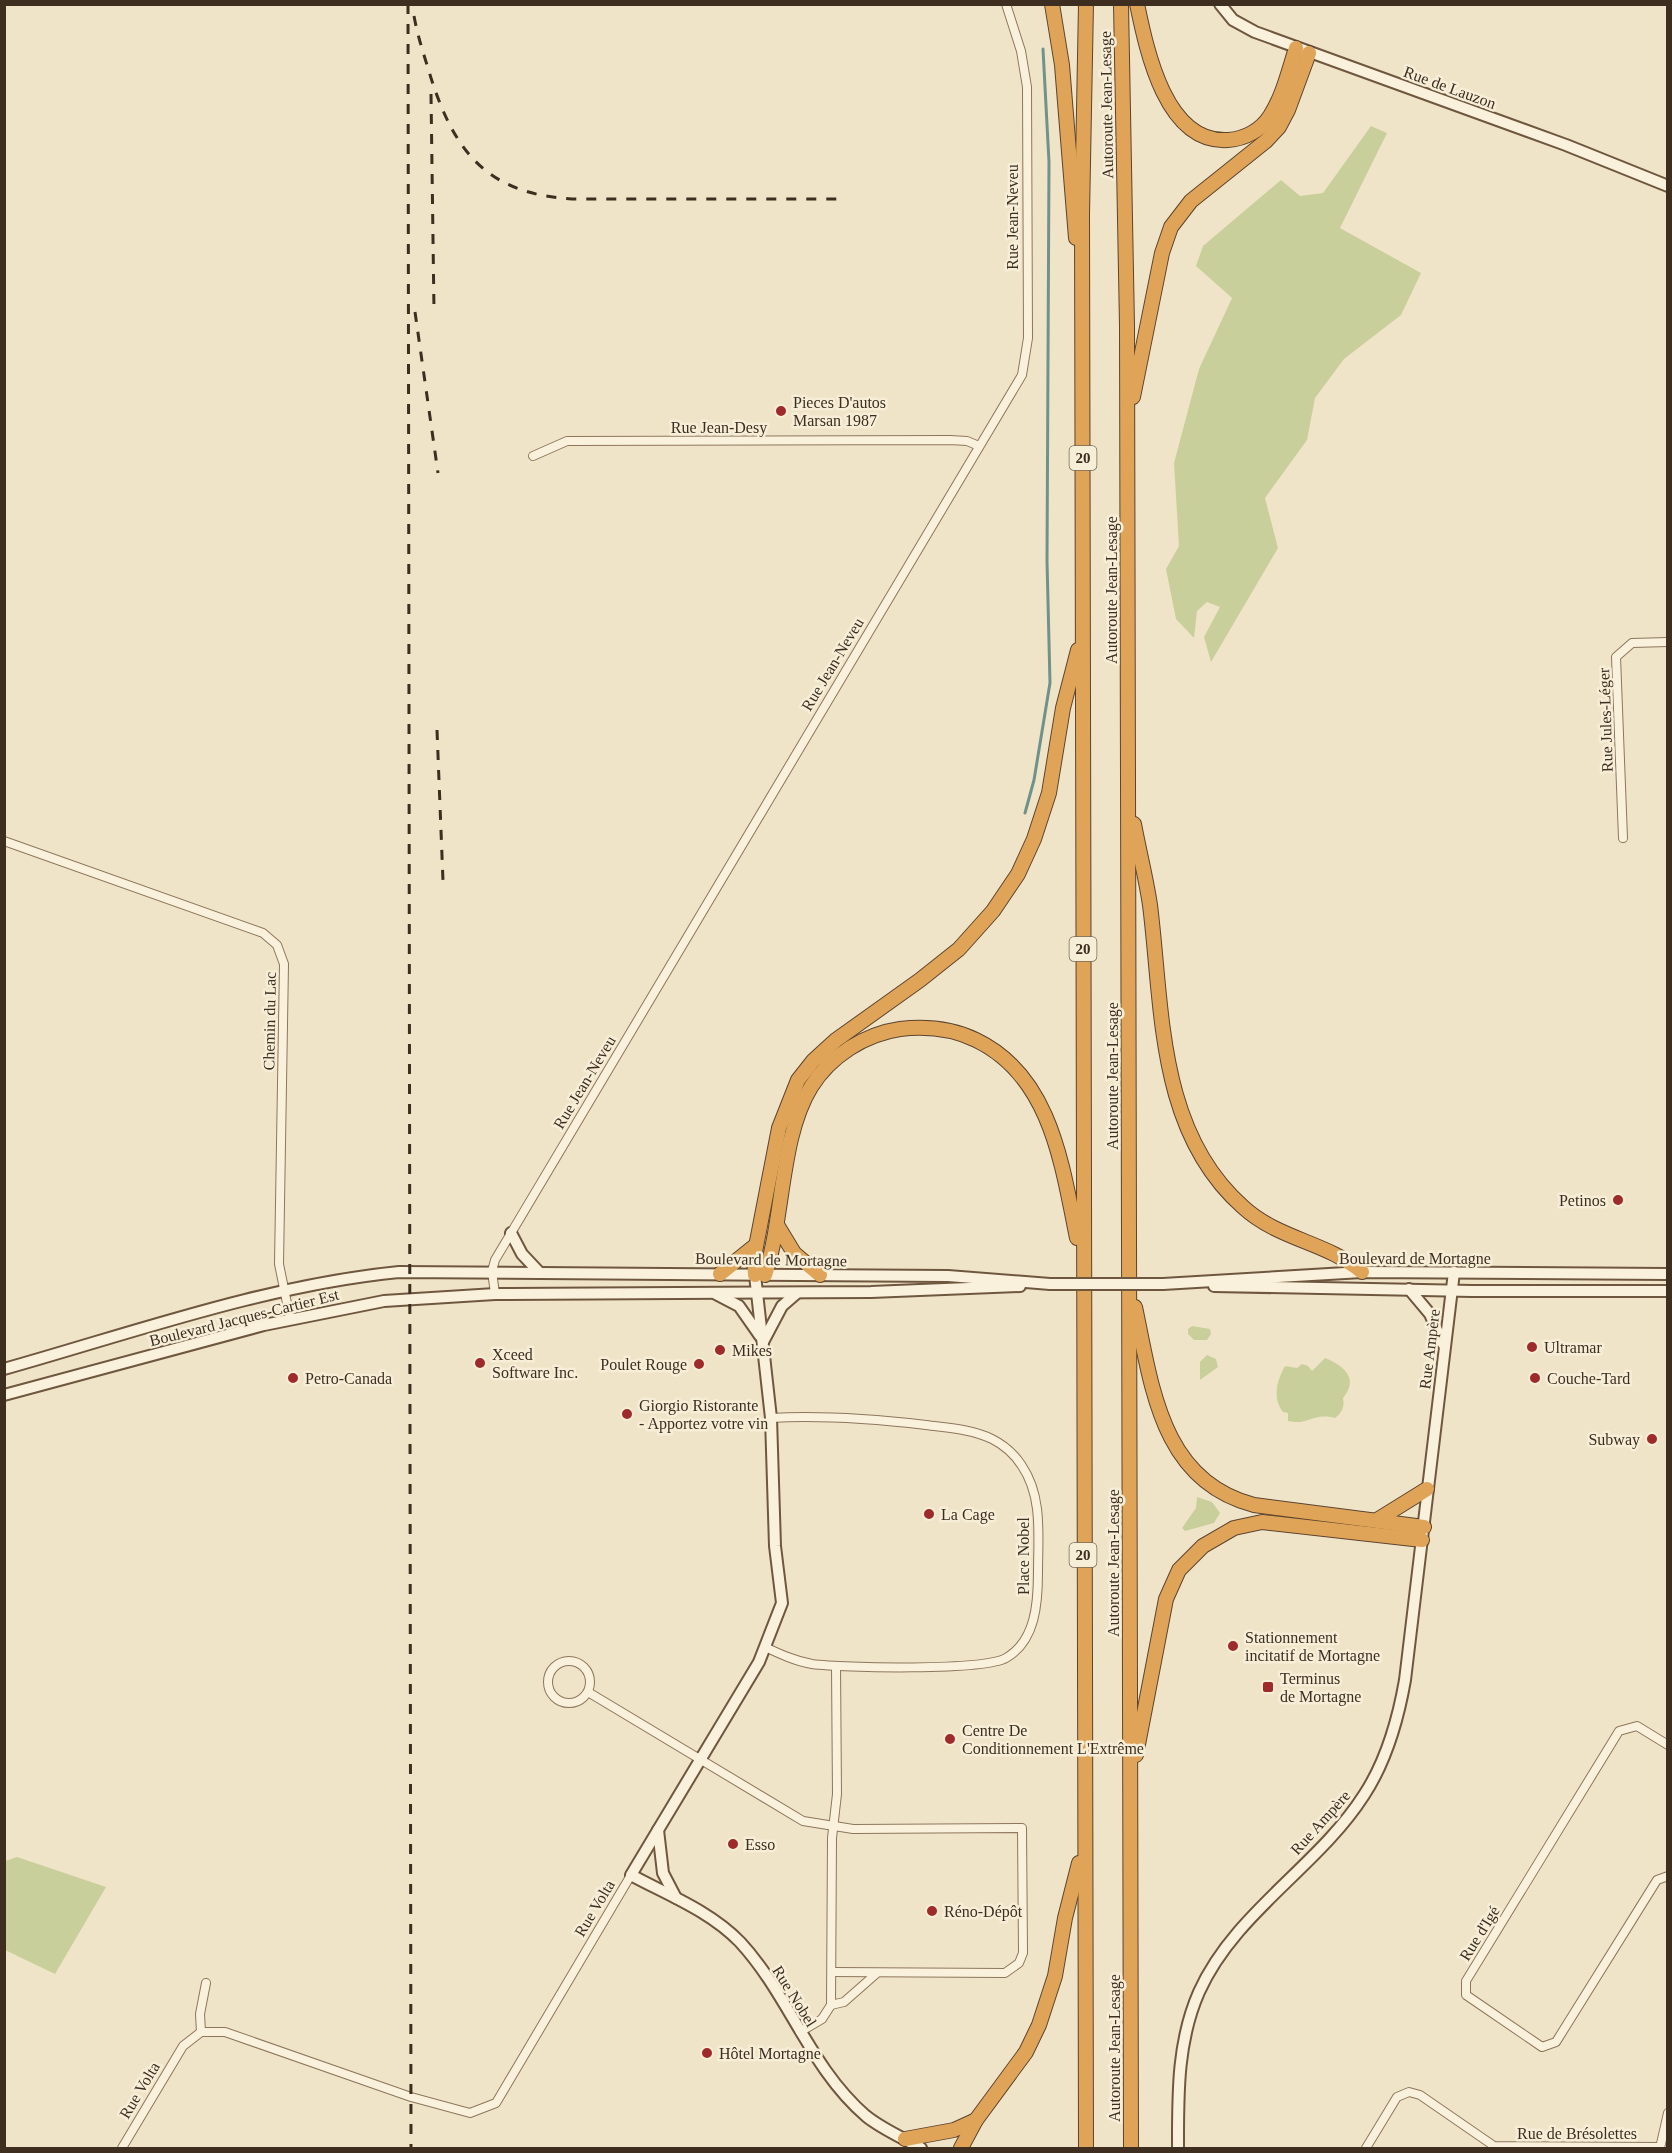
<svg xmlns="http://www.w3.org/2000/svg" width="1672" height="2153" viewBox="0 0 1672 2153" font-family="'Times New Roman',serif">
  <rect width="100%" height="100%" fill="#f0e4c8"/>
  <g fill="#c9cf9b">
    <path d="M1371,126L1387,133L1340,228L1421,273L1401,315L1344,359L1315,398L1307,440L1265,498L1278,548L1211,662L1204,637L1220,607L1207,602L1197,611L1194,638L1176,619L1166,569L1179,546L1174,463L1199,369L1232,298L1196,266L1203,246L1281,180L1300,196L1323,193Z"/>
    <path d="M1192,1326L1210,1329L1211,1334L1207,1340H1194L1188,1334V1329Z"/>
    <path d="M1207,1355L1216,1359L1218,1367L1200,1380V1362Z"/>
    <path d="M1325,1358C1345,1366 1359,1379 1343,1398C1345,1406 1342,1413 1335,1418C1312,1412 1309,1426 1288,1421V1413L1283,1412C1272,1398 1277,1380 1285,1366L1297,1368L1302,1364L1308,1366L1312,1371Z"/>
    <path d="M1197,1497L1212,1502L1220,1513L1214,1523L1185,1531L1182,1528L1196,1508Z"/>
    <path d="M17,1857L106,1887L55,1974L5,1950V1861Z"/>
  </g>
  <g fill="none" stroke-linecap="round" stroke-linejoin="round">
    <path stroke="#6f938a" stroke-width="3" d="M1025,813L1034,780L1050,683L1047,561L1049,162L1043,49"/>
    <defs>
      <g id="street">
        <path d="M533,456L567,441L950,440L967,441L979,446"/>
        <path d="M1623,838L1616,657L1632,643L1668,642"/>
        <path d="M4,841L263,933L277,945L284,964L279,1264L290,1318"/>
        <path d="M495,1294L492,1271L495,1260L1022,375L1028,338L1027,87L1021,51L1006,4"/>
        <path d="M765,1647C780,1654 795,1661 812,1664C843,1668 983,1671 1006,1658C1036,1641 1038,1602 1038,1572C1038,1537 1043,1497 1022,1466C1015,1455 1004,1445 992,1439C971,1429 948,1428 926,1425C874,1419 823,1415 771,1418"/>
        <circle cx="569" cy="1682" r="21"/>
        <path d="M588,1692L803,1821L853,1829L1022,1828L1023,1953L1019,1963L1005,1973L832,1972"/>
        <path d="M1668,1745L1637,1726L1619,1731L1466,1981V1995L1542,2047L1556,2042L1657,1880L1668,1876"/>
        <path d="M831,2005L844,2002L877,1973"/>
        <path d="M201,2032L200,2014L206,1983"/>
        <path d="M800,2032L822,2019L831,2005L832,1838L837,1794L836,1666"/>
        <path d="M122,2148L183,2046L201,2032H225L411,2097L470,2113L496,2103L631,1875"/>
        <path d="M1366,2148L1397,2097L1409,2092L1420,2095L1494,2146L1660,2147"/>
        <path d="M1660,2148L1668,2113"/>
      </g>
      <g id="secondary">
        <path d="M1220,4L1233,20L1255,32L1566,145L1668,186"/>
        <path d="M511,1233L522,1254L538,1271"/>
        <path d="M755,1275L771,1418L775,1546L782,1603L759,1662L631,1875C668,1895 710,1911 740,1942C789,1995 810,2068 866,2116C882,2129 903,2138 921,2148"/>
        <path d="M1163,1284L1362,1272L1668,1274"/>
        <path d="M1214,1286L1472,1291H1668"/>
        <path d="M1409,1289L1430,1314L1443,1344"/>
        <path d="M716,1294L739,1306L760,1336"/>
        <path d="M763,1342L782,1306L797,1293"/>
        <path d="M4,1369C132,1333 266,1285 399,1272L948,1276L1050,1284"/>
        <path d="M4,1395L264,1325L384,1301L495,1294L871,1292L1020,1286"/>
        <path d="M658,1830L663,1873L676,1898"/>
        <path d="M1178,2148C1178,2095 1177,2042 1199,1992C1235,1912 1318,1867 1364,1795C1387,1760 1398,1720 1405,1680L1454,1272"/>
      </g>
      <g id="highway">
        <path d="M1052,4L1062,65L1076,238"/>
        <path d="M1121,4L1127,326L1131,2148"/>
        <path d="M1137,4C1147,52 1166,144 1228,140C1245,139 1261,130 1270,116C1283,96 1289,70 1296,48"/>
        <path d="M1133,397L1162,253L1171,227L1191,201L1266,141L1279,127L1288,110L1309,53"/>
        <path d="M1134,824C1139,851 1146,878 1150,905C1163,1009 1157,1131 1243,1207C1279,1240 1327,1242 1362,1272"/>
        <path d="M777,1225L794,1253L820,1275"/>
        <path d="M720,1274L756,1245"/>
        <path d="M755,1275L754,1257L779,1128L798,1080L813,1061L836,1040L920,980L959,949L993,911L1018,874L1034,839L1049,793L1063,708L1078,650"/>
        <path d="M765,1275C784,1218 780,1137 811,1087C830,1056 865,1034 900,1029C926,1026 953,1029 976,1040C1051,1076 1062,1165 1077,1238"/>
        <path d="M1135,1307C1152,1387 1161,1481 1254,1505L1424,1527"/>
        <path d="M1377,1520L1427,1489"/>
        <path d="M1136,1755L1166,1599L1179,1570L1203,1546L1234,1528L1262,1522L1422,1540"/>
        <path d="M905,2139L954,2130L976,2120"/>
        <path d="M961,2148L976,2120L1026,2052L1039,2025L1055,1976L1065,1918L1079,1863"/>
        <path d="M1086,2148L1082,215L1086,4"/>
      </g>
    </defs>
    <use href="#street" stroke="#8d765c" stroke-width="10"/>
    <use href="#secondary" stroke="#6f573f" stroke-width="14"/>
    <use href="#highway" stroke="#5b4430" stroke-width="16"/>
    <use href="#street" stroke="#faf1dc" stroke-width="8"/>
    <use href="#secondary" stroke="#faf1dc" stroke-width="10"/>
    <use href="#highway" stroke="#e0a458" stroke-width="14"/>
    <g stroke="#3d2e20" stroke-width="3" stroke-dasharray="10 10" stroke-linecap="butt">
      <path d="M408,4L411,2148"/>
      <path d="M414,16C418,38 425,58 431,78C455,153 488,194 572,199H840"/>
      <path d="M431,94L434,311"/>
      <path d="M415,312L438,473"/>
      <path d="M437,730L443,881"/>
    </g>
    <defs>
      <path id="secondary-bridge" d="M1050,1284H1163"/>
    </defs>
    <use href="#secondary-bridge" stroke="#6f573f" stroke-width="14" stroke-linecap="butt"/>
    <use href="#secondary-bridge" stroke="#faf1dc" stroke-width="10"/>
  </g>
  <g fill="#9e2a2b" stroke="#f7eed8" stroke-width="2">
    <circle cx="781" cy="411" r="6"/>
    <circle cx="1618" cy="1200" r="6"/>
    <circle cx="1532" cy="1347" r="6"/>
    <circle cx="720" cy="1350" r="6"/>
    <circle cx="480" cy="1363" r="6"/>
    <circle cx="699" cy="1364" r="6"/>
    <circle cx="293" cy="1378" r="6"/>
    <circle cx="1535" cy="1378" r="6"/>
    <circle cx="627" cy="1414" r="6"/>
    <circle cx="1652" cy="1439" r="6"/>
    <circle cx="929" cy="1514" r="6"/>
    <circle cx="1233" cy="1646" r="6"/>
    <rect x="1262" y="1681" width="12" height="12" rx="3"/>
    <circle cx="950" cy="1739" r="6"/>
    <circle cx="733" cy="1844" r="6"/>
    <circle cx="932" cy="1911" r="6"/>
    <circle cx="707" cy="2053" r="6"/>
  </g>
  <g text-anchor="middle" stroke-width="5" stroke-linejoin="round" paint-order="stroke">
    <g fill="#f7eed8" stroke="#756857" stroke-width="1.5">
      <rect x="1069.5" y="446" width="27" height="24" rx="4.5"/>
      <rect x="1069.5" y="937" width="27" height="24" rx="4.5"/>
      <rect x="1069.5" y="1543" width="27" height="24" rx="4.5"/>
    </g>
    <g font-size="15" font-weight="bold" fill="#3d2e20">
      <text x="1083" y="463">20</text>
      <text x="1083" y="954">20</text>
      <text x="1083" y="1560">20</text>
    </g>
    <g font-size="16" fill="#3d2e20" stroke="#f7eed8">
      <text transform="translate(1450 87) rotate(20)" y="6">Rue de Lauzon</text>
      <text transform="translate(1106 105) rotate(-91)" y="6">Autoroute Jean-Lesage</text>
      <text transform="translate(1012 217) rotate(-90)" y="6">Rue Jean-Neveu</text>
      <text x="719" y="433">Rue Jean-Desy</text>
      <text transform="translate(1111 590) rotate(-90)" y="6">Autoroute Jean-Lesage</text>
      <text transform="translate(832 664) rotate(-59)" y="6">Rue Jean-Neveu</text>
      <text transform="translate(1605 720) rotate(-92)" y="6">Rue Jules-Léger</text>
      <text transform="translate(269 1021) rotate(-89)" y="6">Chemin du Lac</text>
      <text transform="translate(1112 1076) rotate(-90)" y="6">Autoroute Jean-Lesage</text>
      <text transform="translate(584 1082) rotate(-59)" y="6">Rue Jean-Neveu</text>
      <text x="1415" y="1264">Boulevard de Mortagne</text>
      <text transform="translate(771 1259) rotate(1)" y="6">Boulevard de Mortagne</text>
      <text transform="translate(244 1317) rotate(-14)" y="6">Boulevard Jacques-Cartier Est</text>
      <text transform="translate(1429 1349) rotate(-83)" y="6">Rue Ampère</text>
      <text transform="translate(1023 1556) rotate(-90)" y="6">Place Nobel</text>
      <text transform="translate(1113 1563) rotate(-90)" y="6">Autoroute Jean-Lesage</text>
      <text transform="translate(1320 1822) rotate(-48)" y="6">Rue Ampère</text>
      <text transform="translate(594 1908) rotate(-59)" y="6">Rue Volta</text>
      <text transform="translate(1479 1933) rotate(-58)" y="6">Rue d'Igé</text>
      <text transform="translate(795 1996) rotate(58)" y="6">Rue Nobel</text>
      <text transform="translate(1114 2048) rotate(-90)" y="6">Autoroute Jean-Lesage</text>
      <text transform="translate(139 2090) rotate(-59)" y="6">Rue Volta</text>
      <text x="1577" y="2139">Rue de Brésolettes</text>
    </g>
    <g font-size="16" fill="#3d2e20" stroke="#f7eed8" text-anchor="start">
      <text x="793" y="408">Pieces D'autos<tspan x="793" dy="18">Marsan 1987</tspan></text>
      <text x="1606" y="1206" text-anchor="end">Petinos</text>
      <text x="1544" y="1353">Ultramar</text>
      <text x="732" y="1356">Mikes</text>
      <text x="492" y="1360">Xceed<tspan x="492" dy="18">Software Inc.</tspan></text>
      <text x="687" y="1370" text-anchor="end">Poulet Rouge</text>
      <text x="305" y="1384">Petro-Canada</text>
      <text x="1547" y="1384">Couche-Tard</text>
      <text x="639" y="1411">Giorgio Ristorante<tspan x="639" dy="18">- Apportez votre vin</tspan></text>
      <text x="1640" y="1445" text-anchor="end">Subway</text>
      <text x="941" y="1520">La Cage</text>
      <text x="1245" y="1643">Stationnement<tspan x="1245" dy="18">incitatif de Mortagne</tspan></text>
      <text x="1280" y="1684">Terminus<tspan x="1280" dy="18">de Mortagne</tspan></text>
      <text x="962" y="1736">Centre De<tspan x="962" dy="18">Conditionnement L'Extrême</tspan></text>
      <text x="745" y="1850">Esso</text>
      <text x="944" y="1917">Réno-Dépôt</text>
      <text x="719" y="2059">Hôtel Mortagne</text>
    </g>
  </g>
  <rect width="1672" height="2153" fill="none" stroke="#3d2e20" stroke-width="12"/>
</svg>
